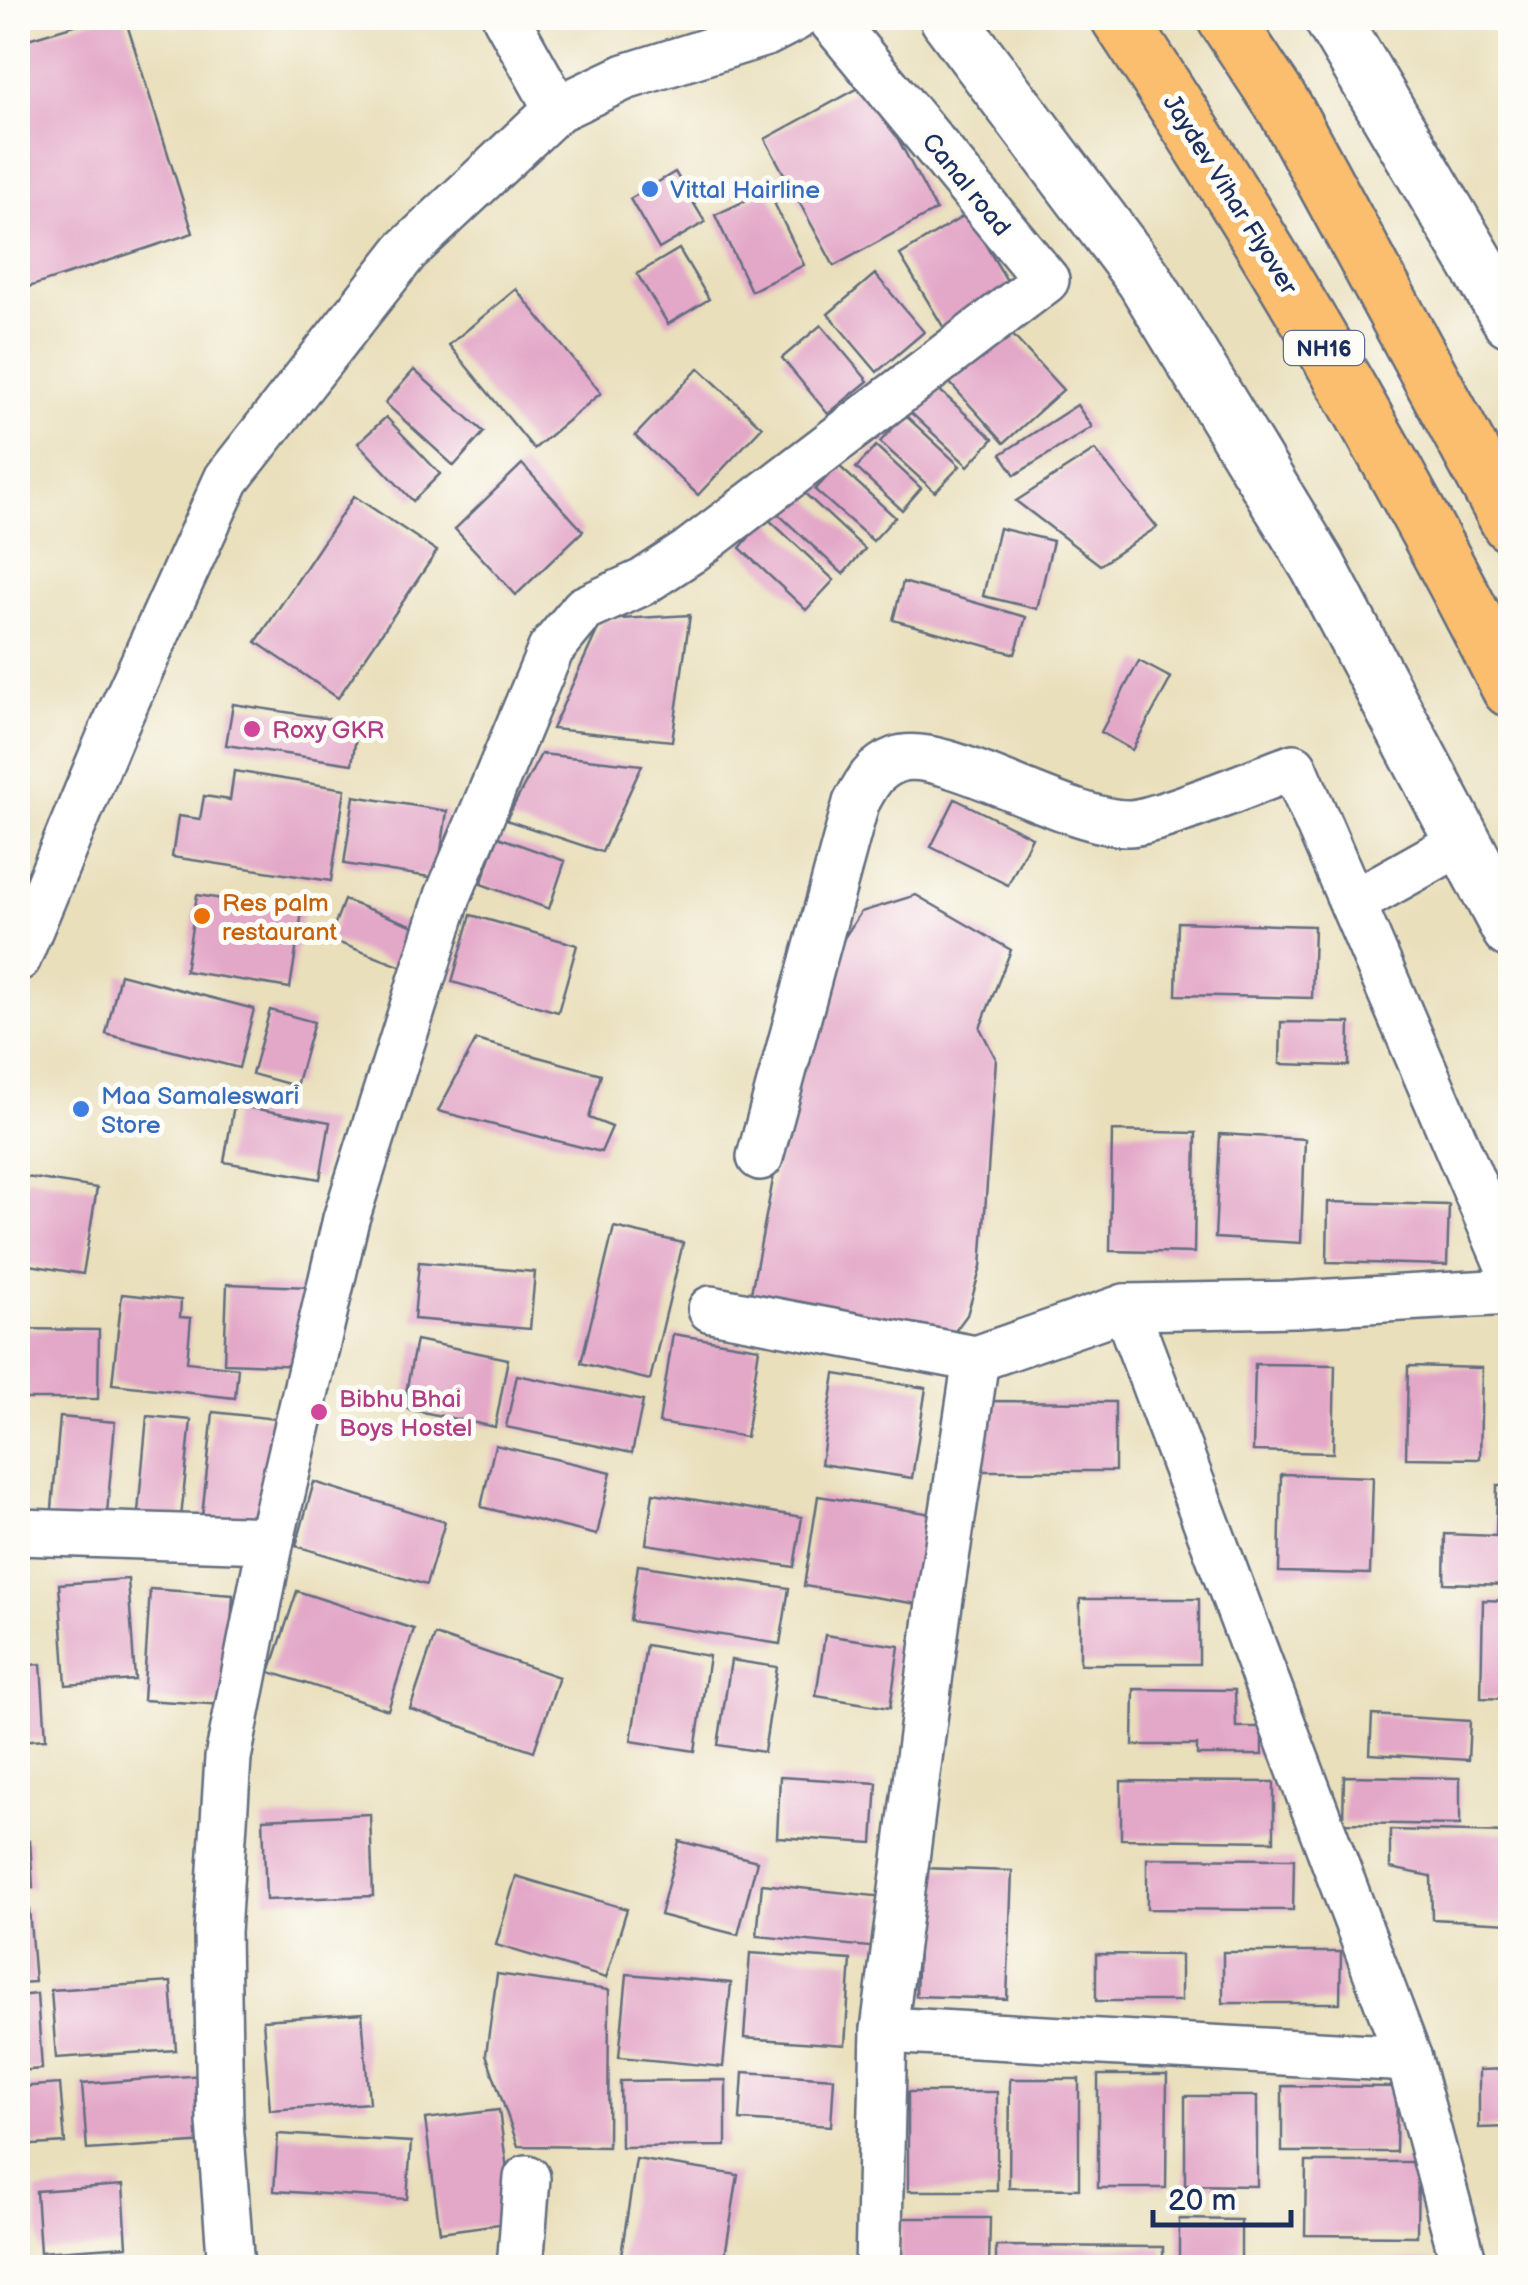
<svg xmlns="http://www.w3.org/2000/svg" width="1528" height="2285" viewBox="0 0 1528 2285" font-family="'Balsamiq Sans',sans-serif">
  <rect width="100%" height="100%" fill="#fdfcf7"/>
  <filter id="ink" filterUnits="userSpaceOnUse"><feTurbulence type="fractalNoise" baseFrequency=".01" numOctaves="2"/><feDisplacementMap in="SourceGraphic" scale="20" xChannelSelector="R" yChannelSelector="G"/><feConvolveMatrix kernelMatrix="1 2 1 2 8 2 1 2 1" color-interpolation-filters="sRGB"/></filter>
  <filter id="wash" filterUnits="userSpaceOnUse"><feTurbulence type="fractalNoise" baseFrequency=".0048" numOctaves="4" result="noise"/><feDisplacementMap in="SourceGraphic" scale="40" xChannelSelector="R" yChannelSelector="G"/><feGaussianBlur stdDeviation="2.25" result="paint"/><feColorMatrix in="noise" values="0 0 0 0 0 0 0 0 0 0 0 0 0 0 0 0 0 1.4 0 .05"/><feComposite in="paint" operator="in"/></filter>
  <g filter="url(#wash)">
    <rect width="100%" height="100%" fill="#e9dfbb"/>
    <g id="blocks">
      <g fill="#e3a7c8">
        <path d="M98,18H125L193,233L29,287L18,248V42Z"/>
        <path d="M868,83L936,210L834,266L765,139Z"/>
        <path d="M675,172L705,222L659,249L630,199Z"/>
        <path d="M768,190L804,265L751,291L715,215Z"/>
        <path d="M967,214L1012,289L945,330L900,255Z"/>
        <path d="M679,249L709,299L668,324L637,274Z"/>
        <path d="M875,274L924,332L877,372L828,314Z"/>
        <path d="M516,289L601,393L534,449L449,345Z"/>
        <path d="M821,325L868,381L828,414L782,358Z"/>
        <path d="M1008,330L1063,390L1004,443L950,383Z"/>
        <path d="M699,368L762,427L698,495L635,436Z"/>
        <path d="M414,370L484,432L454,466L385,403Z"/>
        <path d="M935,386L993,439L968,466L910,412Z"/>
        <path d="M1077,405L1092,427L1015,475L1001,454Z"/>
        <path d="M905,415L960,466L935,492L880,442Z"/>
        <path d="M386,417L440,474L413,501L358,443Z"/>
        <path d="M876,446L921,488L902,510L856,468Z"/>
        <path d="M1095,450L1157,527L1100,565L1016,501Z"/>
        <path d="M522,464L583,531L516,595L455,529Z"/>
        <path d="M838,465L895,517L873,541L815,490Z"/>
        <path d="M799,488L865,549L843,574L777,513Z"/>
        <path d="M354,496L437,551L338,698L256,642Z"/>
        <path d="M766,517L834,580L806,610L740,548Z"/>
        <path d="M999,528L1053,541L1037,609L983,596Z"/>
        <path d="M903,582L1026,617L1015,654L893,620Z"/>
        <path d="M690,615L672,741L552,729L602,620Z"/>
        <path d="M1139,661L1171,678L1132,750L1101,732Z"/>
        <path d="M233,704L358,723L352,764L226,745Z"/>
        <path d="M541,754L642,765L602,852L506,820Z"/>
        <path d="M234,771L345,789L331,881L172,857L178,816L200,819L204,796L230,800Z"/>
        <path d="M354,796L447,811L437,878L344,864Z"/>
        <path d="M955,799L1032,837L1008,885L931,847Z"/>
        <path d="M498,837L565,861L549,909L481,884Z"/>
        <path d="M197,895L302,912L290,988L185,971Z"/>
        <path d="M916,895L1011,950L980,1028L996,1059L981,1267L967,1315L942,1349L751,1293L810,990L861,912Z"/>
        <path d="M344,900L417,927L402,967L329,939Z"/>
        <path d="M471,915L577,945L558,1012L452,982Z"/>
        <path d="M1178,922L1314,926L1312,998L1176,995Z"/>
        <path d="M120,974L254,1009L239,1068L106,1034Z"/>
        <path d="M270,1010L314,1022L296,1086L252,1074Z"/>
        <path d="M1281,1022L1350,1023L1349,1066L1280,1064Z"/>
        <path d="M476,1040L601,1074L589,1118L612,1127L601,1152L438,1111Z"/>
        <path d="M234,1105L330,1122L320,1179L224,1162Z"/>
        <path d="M1112,1131L1196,1133L1194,1253L1110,1251Z"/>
        <path d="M1220,1134L1305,1139L1301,1243L1215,1238Z"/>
        <path d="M26,1177L97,1188L83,1274L18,1263Z"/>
        <path d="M1328,1202L1449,1205L1447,1265L1327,1262Z"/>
        <path d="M614,1227L683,1243L650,1380L581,1363Z"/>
        <path d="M419,1262L535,1272L530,1329L414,1319Z"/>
        <path d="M227,1284L310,1287L306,1366L224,1363Z"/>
        <path d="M122,1294L181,1300L180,1317L191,1318L187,1362L238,1368L235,1398L112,1384Z"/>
        <path d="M18,1329L99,1330L98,1399H18Z"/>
        <path d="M673,1334L759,1348L746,1437L659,1423Z"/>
        <path d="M416,1340L508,1359L495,1427L403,1408Z"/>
        <path d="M1255,1364L1335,1365L1333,1453L1253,1451Z"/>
        <path d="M1408,1366L1482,1368L1480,1459L1406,1458Z"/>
        <path d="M835,1374L926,1388L912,1478L821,1464Z"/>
        <path d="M517,1375L643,1401L632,1453L506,1427Z"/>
        <path d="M981,1401L1115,1402V1471H981Z"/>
        <path d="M213,1412L276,1419L264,1533L201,1526Z"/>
        <path d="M147,1416L191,1420L180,1528L137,1523Z"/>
        <path d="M60,1417L115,1422L106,1525L51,1520Z"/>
        <path d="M495,1445L611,1472L597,1535L481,1507Z"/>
        <path d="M1281,1474L1373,1477L1370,1574L1279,1572Z"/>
        <path d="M314,1482L445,1522L426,1585L296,1546Z"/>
        <path d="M1497,1485H1510V1585L1444,1583L1445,1534L1496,1536Z"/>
        <path d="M653,1493L802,1517L794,1567L646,1544Z"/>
        <path d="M818,1496L939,1515L924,1605L804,1586Z"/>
        <path d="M638,1565L789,1588L780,1644L630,1621Z"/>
        <path d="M128,1579L135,1680L66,1685L59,1584Z"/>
        <path d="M150,1589L233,1595L226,1705L143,1700Z"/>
        <path d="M297,1591L414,1629L388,1710L270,1672Z"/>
        <rect x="1080" y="1599" width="119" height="65"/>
        <path d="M1483,1600L1510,1601V1699L1481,1698Z"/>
        <path d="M435,1635L559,1677L534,1751L410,1709Z"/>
        <path d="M825,1635L899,1646L890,1708L816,1696Z"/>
        <path d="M646,1645L709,1656L695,1751L631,1741Z"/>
        <path d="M731,1660L777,1667L764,1752L718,1745Z"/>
        <path d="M41,1664L46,1739L18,1741V1666Z"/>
        <path d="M1134,1689L1235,1690L1236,1727H1262V1755H1197V1745H1133Z"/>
        <path d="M1372,1715L1470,1721L1468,1760L1370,1754Z"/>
        <path d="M1344,1776L1460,1778V1825L1343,1823Z"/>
        <path d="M780,1777L877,1783L873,1843L777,1837Z"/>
        <path d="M1121,1781L1274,1782V1841L1121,1839Z"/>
        <path d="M370,1814L373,1896L266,1900L263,1819Z"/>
        <path d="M1390,1830L1510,1833V1923L1432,1919L1431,1876L1390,1868Z"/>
        <path d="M30,1841L33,1888L18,1889V1842Z"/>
        <path d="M679,1841L757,1861L738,1935L660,1915Z"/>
        <path d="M1147,1858L1294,1859L1293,1910L1147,1909Z"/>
        <path d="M921,1868L1012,1871L1007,1999L916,1996Z"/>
        <path d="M516,1876L627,1909L606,1978L496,1945Z"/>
        <path d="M762,1884L885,1897L879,1948L757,1936Z"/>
        <path d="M29,1909L35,1982L18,1983V1910Z"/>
        <path d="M1223,1952H1341L1340,2003H1223Z"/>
        <path d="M750,1953L851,1960L845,2045L744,2038Z"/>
        <path d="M1096,1954L1181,1955V2001H1096Z"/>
        <path d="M497,1974L609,1990L608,2147L518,2146L486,2054Z"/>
        <path d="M627,1974L731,1983L723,2067L619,2057Z"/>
        <path d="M171,1982L176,2050L56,2058L51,1990Z"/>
        <path d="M37,1994L42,2069L18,2071V1996Z"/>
        <path d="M362,2013L369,2103L270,2110L263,2020Z"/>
        <path d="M1510,2069V2127L1479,2128V2070Z"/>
        <path d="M743,2072L834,2078L831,2126L740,2120Z"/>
        <path d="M203,2075L208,2142L87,2150L82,2084Z"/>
        <path d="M1098,2075H1167L1166,2188H1098Z"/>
        <path d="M1010,2079H1079V2189L1009,2188Z"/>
        <path d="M726,2080V2146L621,2147L620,2081Z"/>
        <path d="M60,2084L65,2143L18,2146V2087Z"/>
        <path d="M1282,2086L1397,2087L1396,2152H1282Z"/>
        <rect x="908" y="2092" width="89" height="99"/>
        <path d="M1185,2096H1257V2186L1185,2185Z"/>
        <path d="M499,2110L514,2222L440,2232L425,2119Z"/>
        <path d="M278,2134L411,2142L407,2199L274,2191Z"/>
        <path d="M636,2159L738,2175L723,2268H619Z"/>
        <path d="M1306,2162H1418L1417,2236L1305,2235Z"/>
        <path d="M123,2185L127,2246L40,2252L36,2191Z"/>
        <path d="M901,2218H990L989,2268H900Z"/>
        <path d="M1179,2219L1241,2220V2268H1179Z"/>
        <path d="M996,2246L1163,2247V2268H996Z"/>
        <path d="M1317,2260L1434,2261V2268H1317Z"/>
      </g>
    </g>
  </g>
  <g filter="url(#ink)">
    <use href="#blocks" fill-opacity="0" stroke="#636d7f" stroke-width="2.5"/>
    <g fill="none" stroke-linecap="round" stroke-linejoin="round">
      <defs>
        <g id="minor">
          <path d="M506,18L557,109"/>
          <path d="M1353,903L1465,840"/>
          <path d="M18,958L112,732L227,479L406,251L557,109L625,77L766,33L795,18"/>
          <path d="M760,1157L856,803C866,784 874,768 896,760C941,742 1064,823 1128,823C1158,823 1259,779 1294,767L1510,1270"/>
          <path d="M1125,1307L1409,2059L1465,2268"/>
          <path d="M711,1309L976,1359L1125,1307L1295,1304L1510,1292"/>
          <path d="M18,1532L271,1540"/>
          <path d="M884,2030L1409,2059"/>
          <path d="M231,2268L220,2122L217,1932L228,1758L271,1540L346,1219L448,896L551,649L584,609L643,582L689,552L1046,280L830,18"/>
          <path d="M520,2268L527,2178"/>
          <path d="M878,2268L884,2030L938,1611L976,1359"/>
        </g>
        <g id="tertiary">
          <path d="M948,18L1144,279L1318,566L1510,930"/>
          <path d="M1332,18L1510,319"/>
        </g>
        <g id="trunk">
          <path d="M1119,18C1262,234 1394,457 1510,689"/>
          <path d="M1225,18L1286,110L1510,524"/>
        </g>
      </defs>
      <use href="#minor" stroke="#636d7f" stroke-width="50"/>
      <use href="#tertiary" stroke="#636d7f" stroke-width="60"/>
      <use href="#trunk" stroke="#636d7f" stroke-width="60"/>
      <use href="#minor" stroke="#fff" stroke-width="45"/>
      <use href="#tertiary" stroke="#fff" stroke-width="55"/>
      <use href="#trunk" stroke="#fbbd6e" stroke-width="55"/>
    </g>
  </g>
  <g fill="#3f7fe0" stroke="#fdfcf7" stroke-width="4">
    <circle cx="650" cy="189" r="10"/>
    <circle cx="81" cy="1109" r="10"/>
  </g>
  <g fill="#d1479c" stroke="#fdfcf7" stroke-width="4">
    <circle cx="252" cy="729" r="10"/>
    <circle cx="319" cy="1412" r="10"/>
  </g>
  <circle fill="#e8710a" stroke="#fdfcf7" stroke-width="4" cx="202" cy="916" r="10"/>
  <g text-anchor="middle" stroke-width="10" stroke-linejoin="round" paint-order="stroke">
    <rect fill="#fdfcf7" stroke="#5f6c8c" stroke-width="2.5" x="1284" y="331" width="80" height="34" rx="8"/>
    <g font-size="22" font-weight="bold" fill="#1b2f5e">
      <text x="1324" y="356">NH16</text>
    </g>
    <g font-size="25" fill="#1b2f5e" stroke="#fdfcf7">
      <text transform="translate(967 184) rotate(51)" y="9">Canal road</text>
      <text transform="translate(1231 194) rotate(58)" y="9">Jaydev Vihar Flyover</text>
    </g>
    <g font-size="25" fill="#366cbe" stroke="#fdfcf7" text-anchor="start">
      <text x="670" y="198">Vittal Hairline</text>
      <text x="101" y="1104">Maa Samaleswari<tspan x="101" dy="29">Store</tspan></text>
    </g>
    <g font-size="25" fill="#b23c85" stroke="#fdfcf7" text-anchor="start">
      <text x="272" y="738">Roxy GKR</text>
      <text x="339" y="1407">Bibhu Bhai<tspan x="339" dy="29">Boys Hostel</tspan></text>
    </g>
    <g font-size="25" fill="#c56008" stroke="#fdfcf7" text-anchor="start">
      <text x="222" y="911">Res palm<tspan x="222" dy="29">restaurant</tspan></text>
    </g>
  </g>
  <rect width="1528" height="2285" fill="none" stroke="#fdfcf7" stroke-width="60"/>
  <path d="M1153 2210v15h138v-15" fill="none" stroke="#1b2f5e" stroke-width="5"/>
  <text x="1168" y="2210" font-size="30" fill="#1b2f5e" stroke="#fdfcf7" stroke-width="8" paint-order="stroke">20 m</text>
</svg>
